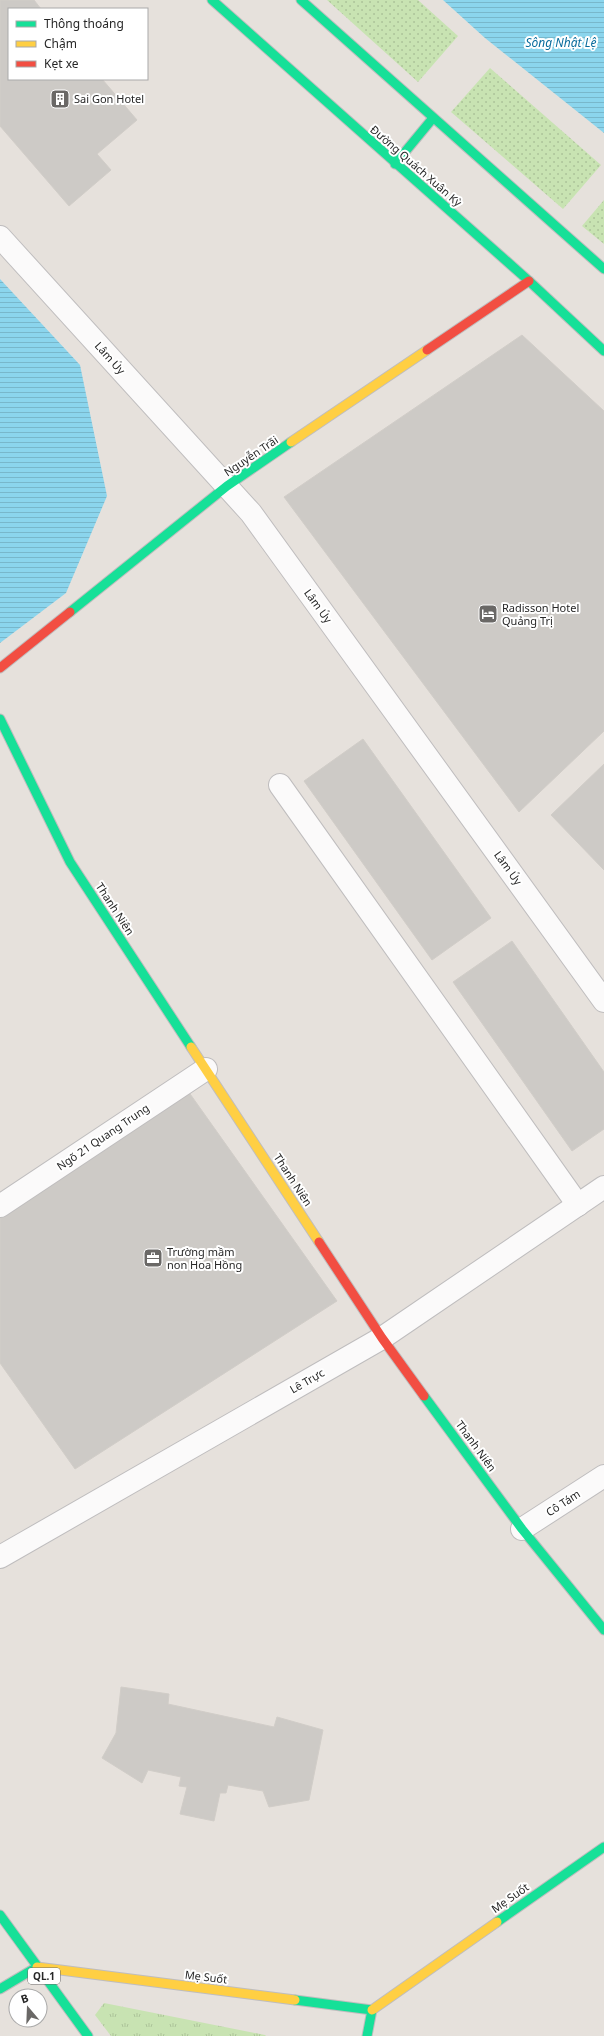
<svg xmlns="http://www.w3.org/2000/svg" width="604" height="2036" viewBox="0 0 604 2036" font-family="'Noto Sans',sans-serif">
  <defs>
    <pattern id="grass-dots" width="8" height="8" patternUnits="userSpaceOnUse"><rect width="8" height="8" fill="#c8e3b2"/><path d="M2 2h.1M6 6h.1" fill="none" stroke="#acc399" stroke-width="1.8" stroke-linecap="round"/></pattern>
    <pattern id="park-tufts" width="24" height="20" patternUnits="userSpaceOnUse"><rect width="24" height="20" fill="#c8e3b2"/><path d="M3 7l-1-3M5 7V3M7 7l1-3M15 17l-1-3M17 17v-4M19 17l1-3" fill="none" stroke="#acc399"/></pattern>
    <pattern id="water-rules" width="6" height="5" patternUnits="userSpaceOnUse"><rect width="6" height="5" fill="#8bd5ed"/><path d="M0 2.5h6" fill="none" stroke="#78b7cb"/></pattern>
  </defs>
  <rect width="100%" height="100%" fill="#e6e1dc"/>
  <g fill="url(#grass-dots)">
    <path d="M327,0H418L458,36L418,82Z"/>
    <path d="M490,68L601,165L563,209L451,112Z"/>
    <path d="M604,200V244L582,226Z"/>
  </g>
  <path fill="url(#park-tufts)" d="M104,2003L265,2035L266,2036H111L95,2015Z"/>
  <g fill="url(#water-rules)">
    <path d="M443,0H604V133L485,38Z"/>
    <path d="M0,279L80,365L107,496L66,593L0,643Z"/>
  </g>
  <g fill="#cdcac6" stroke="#d1cdc8">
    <path d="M0,0H34L41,9H9V79H102L137,120L97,154L111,170L69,206L0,126Z"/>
    <path d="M522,335L604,411V731L519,812L284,497Z"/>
    <path d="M363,739L491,918L432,960L304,781Z"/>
    <path d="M604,764V870L551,815Z"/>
    <path d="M512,941L604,1072V1129L572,1151L453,982Z"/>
    <path d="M188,1091L337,1301L75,1469L0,1363V1215Z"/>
    <path d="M121,1687L169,1694L168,1704L274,1727L277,1717L323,1730L309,1800L269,1807L263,1791L228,1785L226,1793H220L214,1821L180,1814L187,1787L179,1786L181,1777L148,1770L142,1783L102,1758L116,1733Z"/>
  </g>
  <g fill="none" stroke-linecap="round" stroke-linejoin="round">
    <defs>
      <g id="street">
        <path d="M0,237L251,513L604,1001"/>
        <path d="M280,785L578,1205"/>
        <path d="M0,1206L206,1069"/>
        <path d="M522,1529L604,1476"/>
        <path d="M0,1557L382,1338L604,1187"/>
      </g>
      <g id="fast">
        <path d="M212,0L529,281L604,351"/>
        <path d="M301,0L604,269"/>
        <path d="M395,164L433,118"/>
        <path d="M70,612L227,486L291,442"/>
        <path d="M0,719L70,862L191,1047"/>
        <path d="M424,1396L522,1529L604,1630"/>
        <path d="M0,1915L88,2036"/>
        <path d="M497,1922L604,1847"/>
        <path d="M0,1989L37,1967"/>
        <path d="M295,2000L372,2010L367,2036"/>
      </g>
      <g id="slow">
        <path d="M291,442L427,350"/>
        <path d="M191,1047L319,1242"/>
        <path d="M37,1967L295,2000"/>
        <path d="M372,2010L497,1922"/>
      </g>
      <g id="jam">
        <path d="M427,350L529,281"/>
        <path d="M0,668L70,612"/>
        <path d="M319,1242L382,1338L424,1396"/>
      </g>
    </defs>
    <use href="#street" stroke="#bfbdbe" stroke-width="24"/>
    <use href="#fast" stroke="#bfbdbe" stroke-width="11"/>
    <use href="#slow" stroke="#bfbdbe" stroke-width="11"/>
    <use href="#jam" stroke="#bfbdbe" stroke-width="11"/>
    <use href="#street" stroke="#fbfafa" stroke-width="22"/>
    <use href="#fast" stroke="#16e098" stroke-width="9"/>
    <use href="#slow" stroke="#ffcf43" stroke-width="9"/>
    <use href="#jam" stroke="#f24e42" stroke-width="9"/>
  </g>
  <defs>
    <symbol id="building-square" viewBox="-11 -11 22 22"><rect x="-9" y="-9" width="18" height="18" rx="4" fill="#6a6866" stroke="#fff"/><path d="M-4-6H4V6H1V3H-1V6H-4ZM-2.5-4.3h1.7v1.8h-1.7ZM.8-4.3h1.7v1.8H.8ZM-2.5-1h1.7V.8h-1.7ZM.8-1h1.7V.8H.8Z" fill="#fff"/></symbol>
    <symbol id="hotel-square" viewBox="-11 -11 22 22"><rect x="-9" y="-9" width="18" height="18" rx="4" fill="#6a6866" stroke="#fff"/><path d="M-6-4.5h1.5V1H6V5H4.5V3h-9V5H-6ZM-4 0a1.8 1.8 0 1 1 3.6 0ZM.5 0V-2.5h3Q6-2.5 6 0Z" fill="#fff"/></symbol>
    <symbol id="office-square" viewBox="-11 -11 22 22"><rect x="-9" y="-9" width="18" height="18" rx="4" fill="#6a6866" stroke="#fff"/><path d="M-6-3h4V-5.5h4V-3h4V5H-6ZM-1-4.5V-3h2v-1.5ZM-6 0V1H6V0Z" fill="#fff"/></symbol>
  </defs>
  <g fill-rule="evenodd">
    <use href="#building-square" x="49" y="88" width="22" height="22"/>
    <use href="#hotel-square" x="477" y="603" width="22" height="22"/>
    <use href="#office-square" x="142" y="1247" width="22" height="22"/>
  </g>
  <g text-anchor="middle" stroke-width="4" stroke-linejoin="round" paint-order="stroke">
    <rect fill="#fff" stroke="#686868" stroke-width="1" x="28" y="1968" width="32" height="16" rx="3"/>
    <g font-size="10" font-weight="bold" fill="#272727">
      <text x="44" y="1980">QL.1</text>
    </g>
    <g font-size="11" fill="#272727" stroke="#fff" text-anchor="start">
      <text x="74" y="103">Sai Gon Hotel</text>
      <text x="502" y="612">Radisson Hotel<tspan x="502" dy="13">Quảng Trị</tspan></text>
      <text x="167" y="1256">Trường mầm<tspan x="167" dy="13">non Hoa Hồng</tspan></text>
    </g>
    <g font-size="11" fill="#272727" stroke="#fff">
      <text transform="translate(416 166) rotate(41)" y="4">Đường Quách Xuân Kỳ</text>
      <text transform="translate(110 358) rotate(48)" y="4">Lâm Úy</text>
      <text transform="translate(251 456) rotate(-34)" y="4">Nguyễn Trãi</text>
      <text transform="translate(318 606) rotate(54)" y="4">Lâm Úy</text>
      <text transform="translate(508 868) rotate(54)" y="4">Lâm Úy</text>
      <text transform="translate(115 909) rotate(57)" y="4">Thanh Niên</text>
      <text transform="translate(103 1137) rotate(-34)" y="4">Ngõ 21 Quang Trung</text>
      <text transform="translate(293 1180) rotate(57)" y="4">Thanh Niên</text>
      <text transform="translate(307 1381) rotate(-30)" y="4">Lê Trực</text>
      <text transform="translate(476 1446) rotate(54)" y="4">Thanh Niên</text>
      <text transform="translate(563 1503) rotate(-33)" y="4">Cô Tám</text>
      <text transform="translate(510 1898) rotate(-35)" y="4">Mẹ Suốt</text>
      <text transform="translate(206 1977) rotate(7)" y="4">Mẹ Suốt</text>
    </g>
    <g font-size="12" font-style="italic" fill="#076b9c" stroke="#fff">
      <text x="561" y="47">Sông Nhật Lệ</text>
    </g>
  </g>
  <rect x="8" y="8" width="140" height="72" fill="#ffffff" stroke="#a9a9a9"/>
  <rect x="16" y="21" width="20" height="6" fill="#16e098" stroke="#a9a9a9"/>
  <text x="44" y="28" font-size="12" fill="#272727">Thông thoáng</text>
  <rect x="16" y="41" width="20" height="6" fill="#ffcf43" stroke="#a9a9a9"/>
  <text x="44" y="48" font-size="12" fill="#272727">Chậm</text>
  <rect x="16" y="61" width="20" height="6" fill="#f24e42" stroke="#a9a9a9"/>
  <text x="44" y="68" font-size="12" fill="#272727">Kẹt xe</text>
  <g transform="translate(28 2008) rotate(341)"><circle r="19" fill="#ffffff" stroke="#a9a9a9"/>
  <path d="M0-3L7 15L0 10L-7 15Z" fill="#6a6866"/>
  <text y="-6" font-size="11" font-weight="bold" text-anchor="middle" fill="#272727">B</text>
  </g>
</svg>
